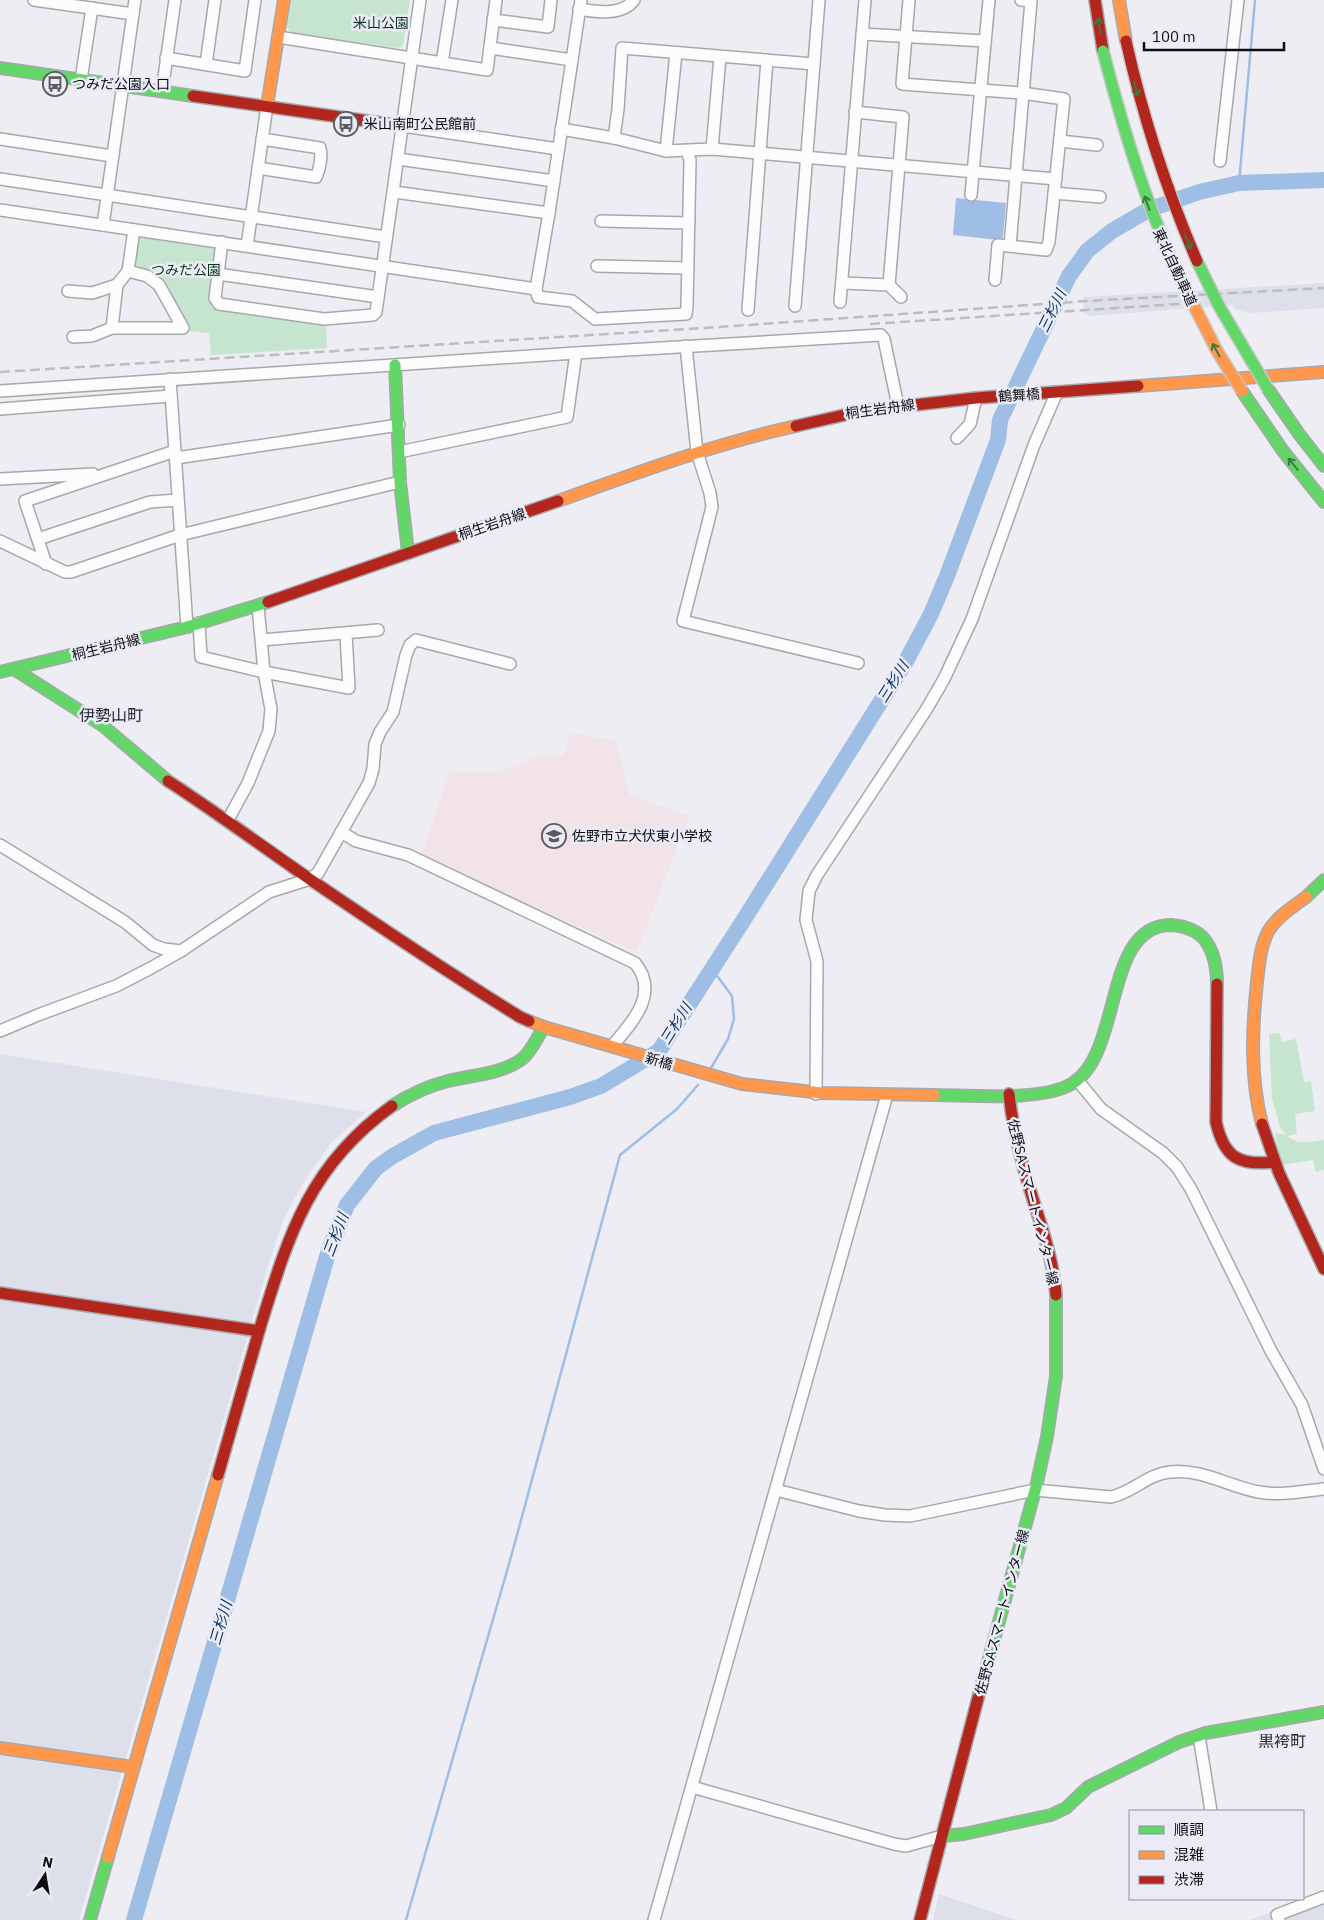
<svg xmlns="http://www.w3.org/2000/svg" width="1324" height="1920" viewBox="0 0 1324 1920" font-family="'IBM Plex Sans','Noto Sans JP',sans-serif">
  <rect width="100%" height="100%" fill="#ededf3"/>
  <g fill="#dddfeb">
    <path d="M1324,283V308L1252,313L1236,310L1232,305L1090,316L1083,311L1084,297Z"/>
    <path d="M0,1054L366,1112L330,1144L304,1182L284,1218L268,1266L79,1920H0Z"/>
    <path d="M939,1894L1016,1920H933Z"/>
    <path d="M1324,1897V1920H1250L1273,1911Z"/>
  </g>
  <path fill="#f1e3e8" d="M571,733L616,741L630,795L689,816L637,952L421,857L450,772H500L541,755H564Z"/>
  <g fill="#c5e5ce">
    <path d="M291,0H410L403,45L399,48L291,33L287,26Z"/>
    <path d="M136,235L217,246L218,250L211,308L326,324L327,348L211,355L209,333L190,331L160,281L132,264Z"/>
    <path d="M1279,1033L1282,1042L1296,1039L1304,1082L1311,1081L1315,1111L1295,1114L1297,1134L1287,1136C1297,1145 1311,1142 1324,1140V1170L1316,1172L1313,1160L1281,1165L1275,1133L1286,1135L1280,1127L1272,1098L1269,1034Z"/>
  </g>
  <path fill="#9fbee5" d="M956,198L1006,203L1003,237L998,240L953,235Z"/>
  <g fill="none" stroke-linecap="round" stroke-linejoin="round">
    <g stroke="#9fbee5" stroke-width="2.5">
      <path d="M1239,183L1255,0"/>
      <path d="M711,1068L728,1039L734,1019L732,996L712,969"/>
      <path d="M406,1920L511,1557L620,1155L677,1109L698,1085"/>
    </g>
    <path stroke="#9fbee5" stroke-width="16" d="M134,1920L329,1250L347,1205L376,1168L393,1156L434,1133L570,1097L601,1086L659,1051L743,921L905,663L931,614L947,576L998,440L1000,420L1069,276L1087,251L1112,231L1148,210L1199,192L1239,183L1324,180"/>
    <defs>
      <g id="street">
        <path d="M34,0L133,14"/>
        <path d="M581,0L549,213L536,289L538,297L572,301L595,319L686,314L687,307L690,160L687,151"/>
        <path d="M909,0L902,84L1022,93L1064,99L1049,242L1046,250L998,245L995,280"/>
        <path d="M579,9C596,12 622,16 634,0"/>
        <path d="M493,20L548,27L551,0"/>
        <path d="M862,34L985,41"/>
        <path d="M278,37L487,70L496,0"/>
        <path d="M490,48L572,60"/>
        <path d="M166,58L245,71L255,0"/>
        <path d="M442,63L452,0"/>
        <path d="M206,64L215,0"/>
        <path d="M81,80L92,8"/>
        <path d="M162,91L175,0"/>
        <path d="M855,112L903,117L889,285"/>
        <path d="M403,126L558,149"/>
        <path d="M561,129L614,138L666,151L712,149L1056,179"/>
        <path d="M614,138L618,109L622,48L814,64"/>
        <path d="M0,139L112,156"/>
        <path d="M1060,141L1097,145"/>
        <path d="M712,149L720,57"/>
        <path d="M666,151L676,53"/>
        <path d="M398,159L554,181"/>
        <path d="M1220,161L1238,0"/>
        <path d="M258,168L316,177C320,169 322,156 320,148L262,139"/>
        <path d="M0,179L386,237"/>
        <path d="M394,192L549,213"/>
        <path d="M1054,193L1100,197"/>
        <path d="M971,195L989,0"/>
        <path d="M0,210L536,289"/>
        <path d="M601,221L689,223"/>
        <path d="M103,225L135,0"/>
        <path d="M222,242L215,298L219,304L324,319L373,315L376,312L420,0"/>
        <path d="M247,246L267,106"/>
        <path d="M1010,246L1031,1L1021,0"/>
        <path d="M597,266L688,268"/>
        <path d="M218,274L378,297"/>
        <path d="M843,283L889,285L901,297"/>
        <path d="M68,291L92,293L117,285L128,271L134,230"/>
        <path d="M840,302L865,0"/>
        <path d="M795,306L819,0"/>
        <path d="M748,310L767,60"/>
        <path d="M112,328L117,285"/>
        <path d="M73,337L92,336L112,328H183L159,285L147,276L128,271"/>
        <path d="M686,346L697,452L710,493L712,507L683,621L858,663"/>
        <path d="M170,379L187,627"/>
        <path d="M0,391L576,353L881,335L884,339L898,406"/>
        <path d="M0,409L171,396"/>
        <path d="M957,438L970,424L976,398"/>
        <path d="M399,452L567,417L576,353"/>
        <path d="M176,458L399,425"/>
        <path d="M0,479L93,474"/>
        <path d="M38,539L150,502L178,500"/>
        <path d="M0,541L65,572H71L180,535L400,482"/>
        <path d="M46,564L25,501L175,451"/>
        <path d="M199,623L201,657L264,672L349,688L346,634"/>
        <path d="M262,640L378,630"/>
        <path d="M228,820L248,783L269,731L271,709L264,672L258,606"/>
        <path d="M341,832L356,841L408,855L635,963C660,993 632,1023 612,1046"/>
        <path d="M0,845L125,922L153,945L164,949L181,951"/>
        <path d="M0,1031L38,1015L116,986L149,969L181,951L269,892L310,879L318,873L369,783L373,769L375,744L380,732L393,712L406,655L410,645L416,640L510,664"/>
        <path d="M1078,1081L1101,1109L1163,1153L1177,1167L1191,1189L1271,1351L1302,1405L1324,1469"/>
        <path d="M816,1094L817,961L806,920L809,891L817,875L926,710L944,679L972,619L1034,445L1057,392"/>
        <path d="M776,1490L859,1511L885,1515L910,1516L1035,1490L1111,1497C1133,1492 1148,1474 1170,1472C1201,1468 1230,1487 1259,1492C1280,1496 1303,1491 1324,1489"/>
        <path d="M1199,1736L1211,1811"/>
        <path d="M692,1787L894,1844L906,1846L942,1836"/>
        <path d="M654,1920L887,1095"/>
        <path d="M1279,1920L1277,1915L1324,1897"/>
      </g>
      <g id="fast">
        <path d="M0,68L193,96"/>
        <path d="M395,365L400,482L408,552"/>
        <path d="M1268,389L1299,434L1324,466"/>
        <path d="M1242,391L1283,451L1324,502"/>
        <path d="M14,669L102,725L168,781"/>
        <path d="M0,672L187,627L268,602"/>
        <path d="M1306,897L1324,880"/>
        <path d="M934,1095C969,1095 1044,1102 1073,1083C1123,1052 1103,925 1171,925C1184,926 1197,930 1205,940C1214,952 1217,969 1217,984"/>
        <path d="M392,1106C409,1095 428,1086 448,1081C472,1075 502,1074 522,1059C532,1051 537,1037 544,1027"/>
        <path d="M978,1698L1036,1487L1047,1437L1056,1376V1295"/>
        <path d="M942,1836L964,1834L1051,1815L1066,1808L1088,1787L1179,1742L1206,1733L1324,1712"/>
        <path d="M90,1920L108,1857"/>
      </g>
      <g id="slow">
        <path d="M1119,0L1126,41"/>
        <path d="M267,106L284,0"/>
        <path d="M1138,386L1324,372"/>
        <path d="M558,501C636,473 714,444 796,426"/>
        <path d="M529,1021L544,1027L742,1084L822,1093L934,1095"/>
        <path d="M1262,1124C1250,1078 1252,1029 1257,982C1259,965 1260,946 1269,930C1278,916 1293,907 1306,897"/>
        <path d="M0,1748L133,1767"/>
        <path d="M108,1857L218,1475"/>
      </g>
      <g id="jam">
        <path d="M1095,0L1103,51"/>
        <path d="M193,96L403,126"/>
        <path d="M796,426L862,411L976,398L1138,386"/>
        <path d="M268,602L558,501"/>
        <path d="M168,781C216,812 263,847 311,880C380,927 449,973 520,1017L529,1021"/>
        <path d="M1217,984L1216,1122C1224,1157 1238,1166 1274,1162"/>
        <path d="M1009,1094C1012,1122 1018,1149 1026,1176C1037,1215 1053,1254 1056,1295"/>
        <path d="M1262,1124L1279,1173L1324,1269"/>
        <path d="M0,1293L259,1331L218,1475"/>
        <path d="M259,1331C288,1237 308,1166 392,1106"/>
        <path d="M920,1920L978,1698"/>
      </g>
    </defs>
    <use href="#street" stroke="#a7a8ac" stroke-width="14"/>
    <use href="#fast" stroke="#a7a8ac" stroke-width="14"/>
    <use href="#slow" stroke="#a7a8ac" stroke-width="14"/>
    <use href="#jam" stroke="#a7a8ac" stroke-width="14"/>
    <use href="#street" stroke="#fcfcfd" stroke-width="11"/>
    <use href="#fast" stroke="#63d668" stroke-width="11"/>
    <use href="#slow" stroke="#ff974d" stroke-width="11"/>
    <use href="#jam" stroke="#b3261e" stroke-width="11"/>
    <g stroke="#bdbdbe" stroke-width="2.5" stroke-dasharray="10 5" stroke-linecap="butt">
      <path d="M870,324L1194,303"/>
      <path d="M0,372L719,327L1086,301L1324,288"/>
    </g>
    <defs>
      <g id="fast-bridge">
        <path d="M1103,51C1124,132 1148,212 1185,288"/>
        <path d="M1197,261L1219,306L1268,389"/>
      </g>
      <path id="slow-bridge" d="M1185,288L1217,351L1242,391"/>
      <path id="jam-bridge" d="M1126,41C1143,117 1166,189 1197,261"/>
    </defs>
    <use href="#fast-bridge" stroke="#c8c8cb" stroke-width="14" stroke-linecap="butt"/>
    <use href="#slow-bridge" stroke="#c8c8cb" stroke-width="14" stroke-linecap="butt"/>
    <use href="#jam-bridge" stroke="#c8c8cb" stroke-width="14" stroke-linecap="butt"/>
    <use href="#fast-bridge" stroke="#63d668" stroke-width="11"/>
    <use href="#slow-bridge" stroke="#ff974d" stroke-width="11"/>
    <use href="#jam-bridge" stroke="#b3261e" stroke-width="11"/>
  </g>
  <defs><path id="oneway-shaft" d="M-6 0H5M1.5-3L5.5 0L1.5 3" fill="none" stroke-width="1.6" stroke-linecap="round" stroke-linejoin="round" transform="scale(1.25)"/></defs>
  <g stroke="#3c7b40">
    <use href="#oneway-shaft" transform="translate(1099 25) rotate(-99)"/>
    <use href="#oneway-shaft" transform="translate(1136 89) rotate(76)"/>
    <use href="#oneway-shaft" transform="translate(1147 203) rotate(-110)"/>
    <use href="#oneway-shaft" transform="translate(1188 242) rotate(66)"/>
    <use href="#oneway-shaft" transform="translate(1216 350) rotate(-119)"/>
    <use href="#oneway-shaft" transform="translate(1293 464) rotate(-129)"/>
  </g>
  <defs>
    <symbol id="bus-ring" viewBox="-11 -11 22 22"><circle r="9.5" fill="#eaebf6" stroke="#5b5b5f" stroke-width="1.5"/><path d="M-5-6H5V4H4V6H2V4H-2V6H-4V4H-5ZM-3.5-4V0h7V-4ZM-3.5 1.2v1.5H-2V1.2ZM2 1.2v1.5H3.5V1.2Z" fill="#5b5b5f"/></symbol>
    <symbol id="school-ring" viewBox="-11 -11 22 22"><circle r="9.5" fill="#eaebf6" stroke="#5b5b5f" stroke-width="1.5"/><path d="M0-5L7-2L0 1L-7-2ZM-4 1L0 2.5L4 1V4Q0 6-4 4Z" fill="#5b5b5f"/></symbol>
  </defs>
  <g fill-rule="evenodd">
    <use href="#bus-ring" x="41" y="70" width="28" height="28"/>
    <use href="#bus-ring" x="332" y="110" width="28" height="28"/>
    <use href="#school-ring" x="540" y="822" width="28" height="28"/>
  </g>
  <g text-anchor="middle" stroke-width="5" stroke-linejoin="round" paint-order="stroke">
    <g font-size="14" fill="#0a3718" stroke="#eaebf6">
      <text x="381" y="28">米山公園</text>
      <text x="186" y="275">つみだ公園</text>
    </g>
    <g font-size="14" fill="#0c0c10" stroke="#eaebf6" text-anchor="start">
      <text x="72" y="89">つみだ公園入口</text>
      <text x="364" y="129">米山南町公民館前</text>
      <text x="572" y="841">佐野市立犬伏東小学校</text>
    </g>
    <g font-size="14" fill="#0c0c10" stroke="#eaebf6">
      <text transform="translate(1175 267) rotate(65)" y="5">東北自動車道</text>
      <text transform="translate(1019 395) rotate(-4)" y="5">鶴舞橋</text>
      <text transform="translate(880 409) rotate(-8)" y="5">桐生岩舟線</text>
      <text transform="translate(492 524) rotate(-19)" y="5">桐生岩舟線</text>
      <text transform="translate(106 647) rotate(-14)" y="5">桐生岩舟線</text>
      <text transform="translate(659 1061) rotate(17)" y="5">新橋</text>
      <text transform="translate(1033 1202) rotate(76)" y="5">佐野SAスマートインター線</text>
      <text transform="translate(1002 1612) rotate(-75)" y="5">佐野SAスマートインター線</text>
    </g>
    <g font-size="15" font-style="italic" fill="#002f5e" stroke="#eaebf6">
      <text transform="translate(1052 311) rotate(-64)" y="5">三杉川</text>
      <text transform="translate(893 682) rotate(-58)" y="5">三杉川</text>
      <text transform="translate(676 1024) rotate(-58)" y="5">三杉川</text>
      <text transform="translate(336 1235) rotate(-69)" y="5">三杉川</text>
      <text transform="translate(221 1623) rotate(-74)" y="5">三杉川</text>
    </g>
    <g font-size="16" fill="#282830" stroke="#eaebf6">
      <text x="111" y="721">伊勢山町</text>
      <text x="1282" y="1747">黒袴町</text>
    </g>
  </g>
  <rect x="1129" y="1810" width="175" height="90" fill="#eaebf6" stroke="#91929a"/>
  <rect x="1139" y="1826" width="25" height="8" fill="#63d668" stroke="#91929a"/>
  <text x="1174" y="1835" font-size="15" fill="#0c0c10">順調</text>
  <rect x="1139" y="1851" width="25" height="8" fill="#ff974d" stroke="#91929a"/>
  <text x="1174" y="1860" font-size="15" fill="#0c0c10">混雑</text>
  <rect x="1139" y="1876" width="25" height="8" fill="#b3261e" stroke="#91929a"/>
  <text x="1174" y="1885" font-size="15" fill="#0c0c10">渋滞</text>
  <g transform="translate(45 1875) rotate(12)" stroke="#eaebf6" stroke-width="4" paint-order="stroke">
  <path d="M0-4L9 19L0 12L-9 19Z" fill="#0c0c10"/>
  <text y="-8" font-size="14" font-weight="bold" text-anchor="middle" fill="#0c0c10">N</text>
  </g>
  <path d="M1144 42v8h140v-8" fill="none" stroke="#0c0c10" stroke-width="2.5"/>
  <text x="1152" y="42" font-size="15" fill="#0c0c10" stroke="#eaebf6" stroke-width="4" paint-order="stroke">100 m</text>
</svg>
